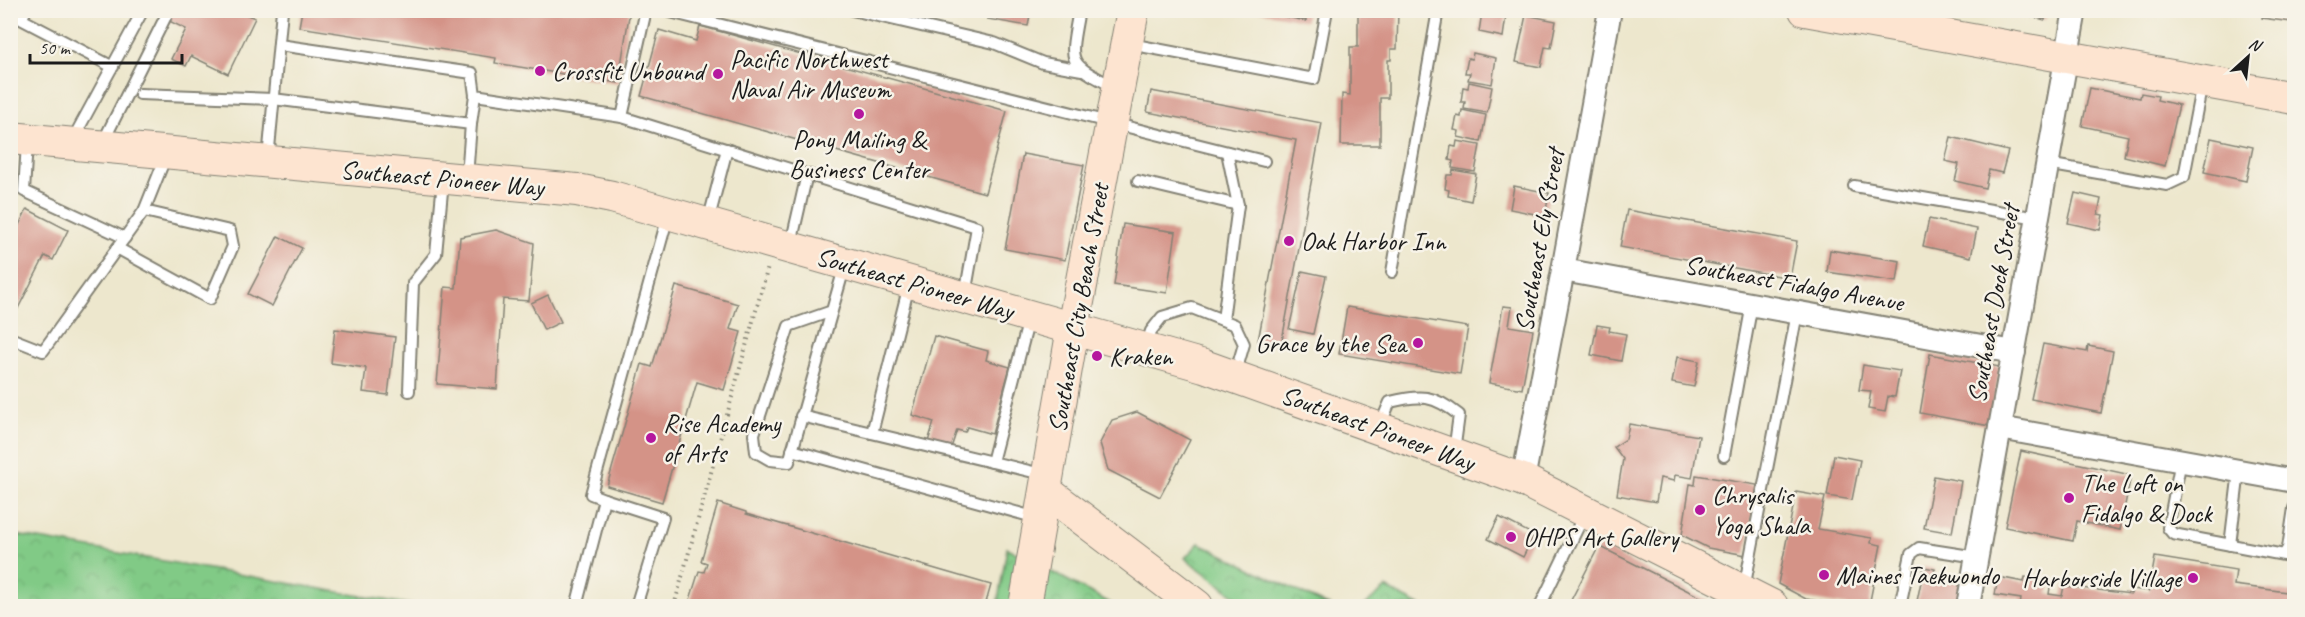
<svg xmlns="http://www.w3.org/2000/svg" width="2305" height="617" viewBox="0 0 2305 617" font-family="Caveat,sans-serif">
  <defs>
    <pattern id="park-crowns" width="20" height="18" patternUnits="userSpaceOnUse" patternTransform="scale(1.5)"><rect width="20" height="18" fill="#81ca86"/><path d="M2 6a3 3 0 1 1 6 0M12 15a3 3 0 1 1 6 0" fill="none" stroke="#6fad73"/></pattern>
  </defs>
  <rect width="100%" height="100%" fill="#f7f3e8"/>
  <filter id="ink" filterUnits="userSpaceOnUse"><feTurbulence type="fractalNoise" baseFrequency=".0167" numOctaves="2"/><feDisplacementMap in="SourceGraphic" scale="12" xChannelSelector="R" yChannelSelector="G"/><feConvolveMatrix kernelMatrix="1 2 1 2 8 2 1 2 1" color-interpolation-filters="sRGB"/></filter>
  <filter id="wash" filterUnits="userSpaceOnUse"><feTurbulence type="fractalNoise" baseFrequency=".008" numOctaves="4" result="noise"/><feDisplacementMap in="SourceGraphic" scale="24" xChannelSelector="R" yChannelSelector="G"/><feGaussianBlur stdDeviation="1.35" result="paint"/><feColorMatrix in="noise" values="0 0 0 0 0 0 0 0 0 0 0 0 0 0 0 0 0 1.4 0 .05"/><feComposite in="paint" operator="in"/></filter>
  <g filter="url(#wash)">
    <rect width="100%" height="100%" fill="#ede7cd"/>
    <g fill="url(#park-crowns)" stroke="#4e7351" stroke-width="1.5">
      <path d="M10,534H11L418,606H11Z"/>
      <path d="M1199,543L1326,605L1330,606H1248L1185,558Z"/>
      <path d="M1007,548L1110,603L1115,606H997Z"/>
      <path d="M1386,588L1421,606H1364Z"/>
    </g>
    <g id="blocks">
      <g fill="#d49387">
        <path d="M172,10H247L245,14L255,18L228,74L191,56L186,66L171,59L186,29L167,20Z"/>
        <path d="M302,10H488L503,13V10H630L618,83L495,63L496,58L299,27Z"/>
        <path d="M989,10H1031L1028,26L987,19Z"/>
        <path d="M1253,10H1307L1306,21Z"/>
        <path d="M1358,10H1398L1397,49H1391V60H1388V98H1380V145H1341L1342,94L1350,95V47H1358Z"/>
        <path d="M1491,10L1502,11L1501,15L1506,16L1503,37L1479,32L1482,12L1490,13Z"/>
        <path d="M2007,10H2047L2045,20Z"/>
        <path d="M2263,10H2292L2291,22L2262,18Z"/>
        <path d="M1526,15L1556,21L1551,48L1545,47L1541,67L1516,62Z"/>
        <path d="M700,26L1007,111L985,193L641,96L659,30L696,41Z"/>
        <path d="M1473,53L1496,58L1492,84L1468,80L1470,73H1465L1468,58L1472,59Z"/>
        <path d="M1469,82L1492,87L1487,113L1464,109L1465,102H1461L1463,87L1468,88Z"/>
        <path d="M2090,88L2140,98L2141,93L2158,96L2157,100L2179,105L2165,166L2124,156L2128,136L2082,126Z"/>
        <path d="M1151,91L1322,123L1281,346L1258,341L1296,140L1147,112Z"/>
        <path d="M1462,110L1486,115L1481,142L1458,137L1459,131L1454,130L1457,116L1461,117Z"/>
        <path d="M1951,137L2008,151L2002,173L1989,170L1985,188L1955,181L1959,164L1945,161Z"/>
        <path d="M2211,138L2253,147L2246,181L2204,172Z"/>
        <path d="M1457,141L1480,145L1475,172L1452,168L1453,161L1449,160L1451,146L1456,147Z"/>
        <path d="M1023,154L1084,165L1065,260L1005,249Z"/>
        <path d="M1453,170L1476,174L1471,201L1448,196L1449,190L1445,189L1447,175H1452Z"/>
        <path d="M1514,186L1549,193L1545,216L1510,209Z"/>
        <path d="M2075,193L2101,199L2098,214L2103,215L2100,230L2068,223Z"/>
        <path d="M27,209L68,230L53,260L45,256L12,320L10,225L17,229Z"/>
        <path d="M1627,210L1797,241L1790,278L1620,247Z"/>
        <path d="M1929,219L1977,229L1971,257L1923,246Z"/>
        <path d="M1123,224L1176,232L1167,293L1114,285Z"/>
        <path d="M496,230L534,243L529,301L503,299L497,389L437,384L445,287L456,288L460,237Z"/>
        <path d="M278,236L302,248L272,306L248,294Z"/>
        <path d="M1830,250L1900,261L1897,282L1827,272Z"/>
        <path d="M1302,271L1326,276L1313,334L1289,329Z"/>
        <path d="M676,286L738,304L730,329L741,332L724,390L697,382L662,502L607,486L642,364L652,367Z"/>
        <path d="M548,295L561,322L544,330L531,303Z"/>
        <path d="M1503,306L1512,307L1509,326L1533,330L1522,389L1489,383Z"/>
        <path d="M1347,307L1468,327L1460,374L1339,354Z"/>
        <path d="M1597,325L1610,327L1609,331L1626,334L1621,361L1591,355Z"/>
        <path d="M335,329L395,337L388,395L363,392L366,368L331,363Z"/>
        <path d="M934,336L988,351L986,360L1010,367L992,434L967,427L965,432L957,430L951,448L928,442L934,422L912,415Z"/>
        <path d="M2043,344L2087,352L2088,346L2113,351L2101,413L2031,399Z"/>
        <path d="M1930,354L2000,367L1990,426L1920,413Z"/>
        <path d="M1677,357L1699,361L1694,387L1672,383Z"/>
        <path d="M1863,365L1900,371L1895,397L1888,396L1885,412L1868,409L1871,391L1859,390Z"/>
        <path d="M1137,412L1190,440L1160,497L1108,470L1100,443L1112,420Z"/>
        <path d="M1629,424L1699,436L1692,478L1675,475L1674,481L1660,478L1656,502L1617,495L1623,459L1614,447L1626,439Z"/>
        <path d="M2021,451L2131,475L2120,530L2077,521L2073,541L2005,527Z"/>
        <path d="M1834,455L1860,460L1852,500L1827,496Z"/>
        <path d="M1696,475L1757,485L1746,555L1708,548L1682,535L1690,484L1695,485Z"/>
        <path d="M1934,476L1961,481L1952,533L1924,528Z"/>
        <path d="M1796,492L1825,497L1818,529L1872,538L1871,543L1881,545L1869,606H1847L1806,599L1778,584Z"/>
        <path d="M718,503L746,512V514L991,585L985,606H688L699,571L704,572L707,563L701,561Z"/>
        <path d="M1499,517L1534,535L1523,557L1488,539Z"/>
        <path d="M1599,546L1718,606H1568Z"/>
        <path d="M2155,557L2236,570L2234,585L2294,593V606H2020L2021,599L1995,595L1998,577L2024,582L2025,577L2051,581L2049,594L2062,596L2064,586L2131,594L2132,589L2149,591Z"/>
        <path d="M1924,567L1935,569L1934,576L1962,582L1957,606H1916Z"/>
      </g>
    </g>
  </g>
  <g filter="url(#ink)">
    <use href="#blocks" fill-opacity="0" stroke="#848274" stroke-width="1.5"/>
    <g fill="none" stroke-linecap="round" stroke-linejoin="round">
      <defs>
        <g id="lane">
          <path d="M26,10L21,19L113,67"/>
          <path d="M662,10L1264,161"/>
          <path d="M852,10L994,43L1043,63L1082,70"/>
          <path d="M1079,10C1069,65 1066,62 1116,88"/>
          <path d="M1130,44L1314,79L1327,10"/>
          <path d="M279,45L472,73L475,95L622,117L977,227L965,295"/>
          <path d="M140,94L273,99L471,124L475,95"/>
          <path d="M622,117L646,10"/>
          <path d="M73,139L143,10"/>
          <path d="M27,143L24,191L125,238"/>
          <path d="M102,144L169,10"/>
          <path d="M268,159L282,10"/>
          <path d="M2047,164L2167,185L2184,177L2202,83"/>
          <path d="M467,177L471,124"/>
          <path d="M1138,181L1238,205"/>
          <path d="M1854,186L2037,218"/>
          <path d="M708,222L727,149"/>
          <path d="M791,244L807,174"/>
          <path d="M117,248L210,299L233,246L230,231L144,211"/>
          <path d="M1392,272L1438,10"/>
          <path d="M832,311L789,326L754,434L756,452L770,460L789,462L845,265"/>
          <path d="M1223,320L1238,205L1227,152"/>
          <path d="M10,338L43,351L144,211L166,156"/>
          <path d="M1146,346L1151,331L1162,317L1192,308L1235,325L1244,344L1235,375"/>
          <path d="M409,391L413,283L436,254L443,181"/>
          <path d="M801,416L1046,475"/>
          <path d="M1380,425L1390,402C1421,394 1434,395 1459,415L1454,452"/>
          <path d="M872,433L909,285"/>
          <path d="M792,450L1037,518"/>
          <path d="M1724,456L1752,304"/>
          <path d="M2181,460L2168,528L2173,534L2284,555L2288,548L2294,508"/>
          <path d="M992,462L1029,319"/>
          <path d="M604,499L663,518L636,606"/>
          <path d="M2230,545L2239,471"/>
          <path d="M1744,589L1797,313"/>
          <path d="M582,606L577,603L604,499L591,494L668,216"/>
          <path d="M1540,606L1584,515"/>
          <path d="M1900,606L1911,554L1919,548L1977,557"/>
        </g>
        <g id="street">
          <path d="M1563,270L2014,352"/>
          <path d="M2000,428L2294,481"/>
          <path d="M1523,480L1563,270L1610,10"/>
          <path d="M1968,606L2075,10"/>
        </g>
        <g id="secondary">
          <path d="M1805,10L2294,98"/>
          <path d="M10,138L577,190L612,197L1204,366L1523,480L1772,606"/>
          <path d="M1046,491L1197,606"/>
          <path d="M1025,606L1073,328L1133,10"/>
        </g>
      </defs>
      <use href="#lane" stroke="#848274" stroke-width="14"/>
      <use href="#street" stroke="#848274" stroke-width="26"/>
      <use href="#secondary" stroke="#848274" stroke-width="34"/>
      <path stroke="#848274" stroke-width="4" stroke-dasharray="1.5 4.5" stroke-linecap="butt" d="M674,606L768,267"/>
      <use href="#lane" stroke="#fff" stroke-width="10"/>
      <use href="#street" stroke="#fff" stroke-width="22"/>
      <use href="#secondary" stroke="#fde4d0" stroke-width="32"/>
    </g>
  </g>
  <g fill="#b5179e" stroke="#f7f3e8" stroke-width="2">
    <circle cx="540" cy="71" r="6"/>
    <circle cx="718" cy="74" r="6"/>
    <circle cx="859" cy="114" r="6"/>
    <circle cx="1289" cy="241" r="6"/>
    <circle cx="1418" cy="343" r="6"/>
    <circle cx="1097" cy="356" r="6"/>
    <circle cx="651" cy="438" r="6"/>
    <circle cx="2069" cy="498" r="6"/>
    <circle cx="1700" cy="510" r="6"/>
    <circle cx="1511" cy="537" r="6"/>
    <circle cx="1824" cy="575" r="6"/>
    <circle cx="2193" cy="578" r="6"/>
  </g>
  <g text-anchor="middle" stroke-width="5" stroke-linejoin="round" paint-order="stroke">
    <g font-size="26" fill="#1c1c1c" stroke="#f7f3e8" text-anchor="start">
      <text x="730" y="68">Pacific Northwest<tspan x="730" dy="30">Naval Air Museum</tspan></text>
      <text x="552" y="80">Crossfit Unbound</text>
      <text x="859" y="148" text-anchor="middle">Pony Mailing &amp;<tspan x="859" dy="30">Business Center</tspan></text>
      <text x="1301" y="250">Oak Harbor Inn</text>
      <text x="1406" y="352" text-anchor="end">Grace by the Sea</text>
      <text x="1109" y="365">Kraken</text>
      <text x="663" y="432">Rise Academy<tspan x="663" dy="30">of Arts</tspan></text>
      <text x="2081" y="492">The Loft on<tspan x="2081" dy="30">Fidalgo &amp; Dock</tspan></text>
      <text x="1712" y="504">Chrysalis<tspan x="1712" dy="30">Yoga Shala</tspan></text>
      <text x="1523" y="546">OHPS Art Gallery</text>
      <text x="1836" y="584">Maines Taekwondo</text>
      <text x="2181" y="587" text-anchor="end">Harborside Village</text>
    </g>
    <g font-size="26" fill="#1c1c1c" stroke="#f7f3e8">
      <text transform="translate(442 178) rotate(5)" y="9">Southeast Pioneer Way</text>
      <text transform="translate(1539 240) rotate(-80)" y="9">Southeast Ely Street</text>
      <text transform="translate(915 283) rotate(16)" y="9">Southeast Pioneer Way</text>
      <text transform="translate(1794 283) rotate(10)" y="9">Southeast Fidalgo Avenue</text>
      <text transform="translate(1993 304) rotate(-80)" y="9">Southeast Dock Street</text>
      <text transform="translate(1078 308) rotate(-80)" y="9">Southeast City Beach Street</text>
      <text transform="translate(1378 428) rotate(20)" y="9">Southeast Pioneer Way</text>
    </g>
  </g>
  <rect width="2305" height="617" fill="none" stroke="#f7f3e8" stroke-width="36"/>
  <g transform="translate(2248 57) rotate(27)" stroke="#f7f3e8" stroke-width="4.5" paint-order="stroke">
  <path d="M0-4.5L10 22L0 15L-10 22Z" fill="#1c1c1c"/>
  <text y="-9" font-size="16" font-weight="bold" text-anchor="middle" fill="#1c1c1c">N</text>
  </g>
  <path d="M30 54v9h152v-9" fill="none" stroke="#1c1c1c" stroke-width="3"/>
  <text x="39" y="54" font-size="18" fill="#1c1c1c" stroke="#f7f3e8" stroke-width="4.5" paint-order="stroke">50 m</text>
</svg>
